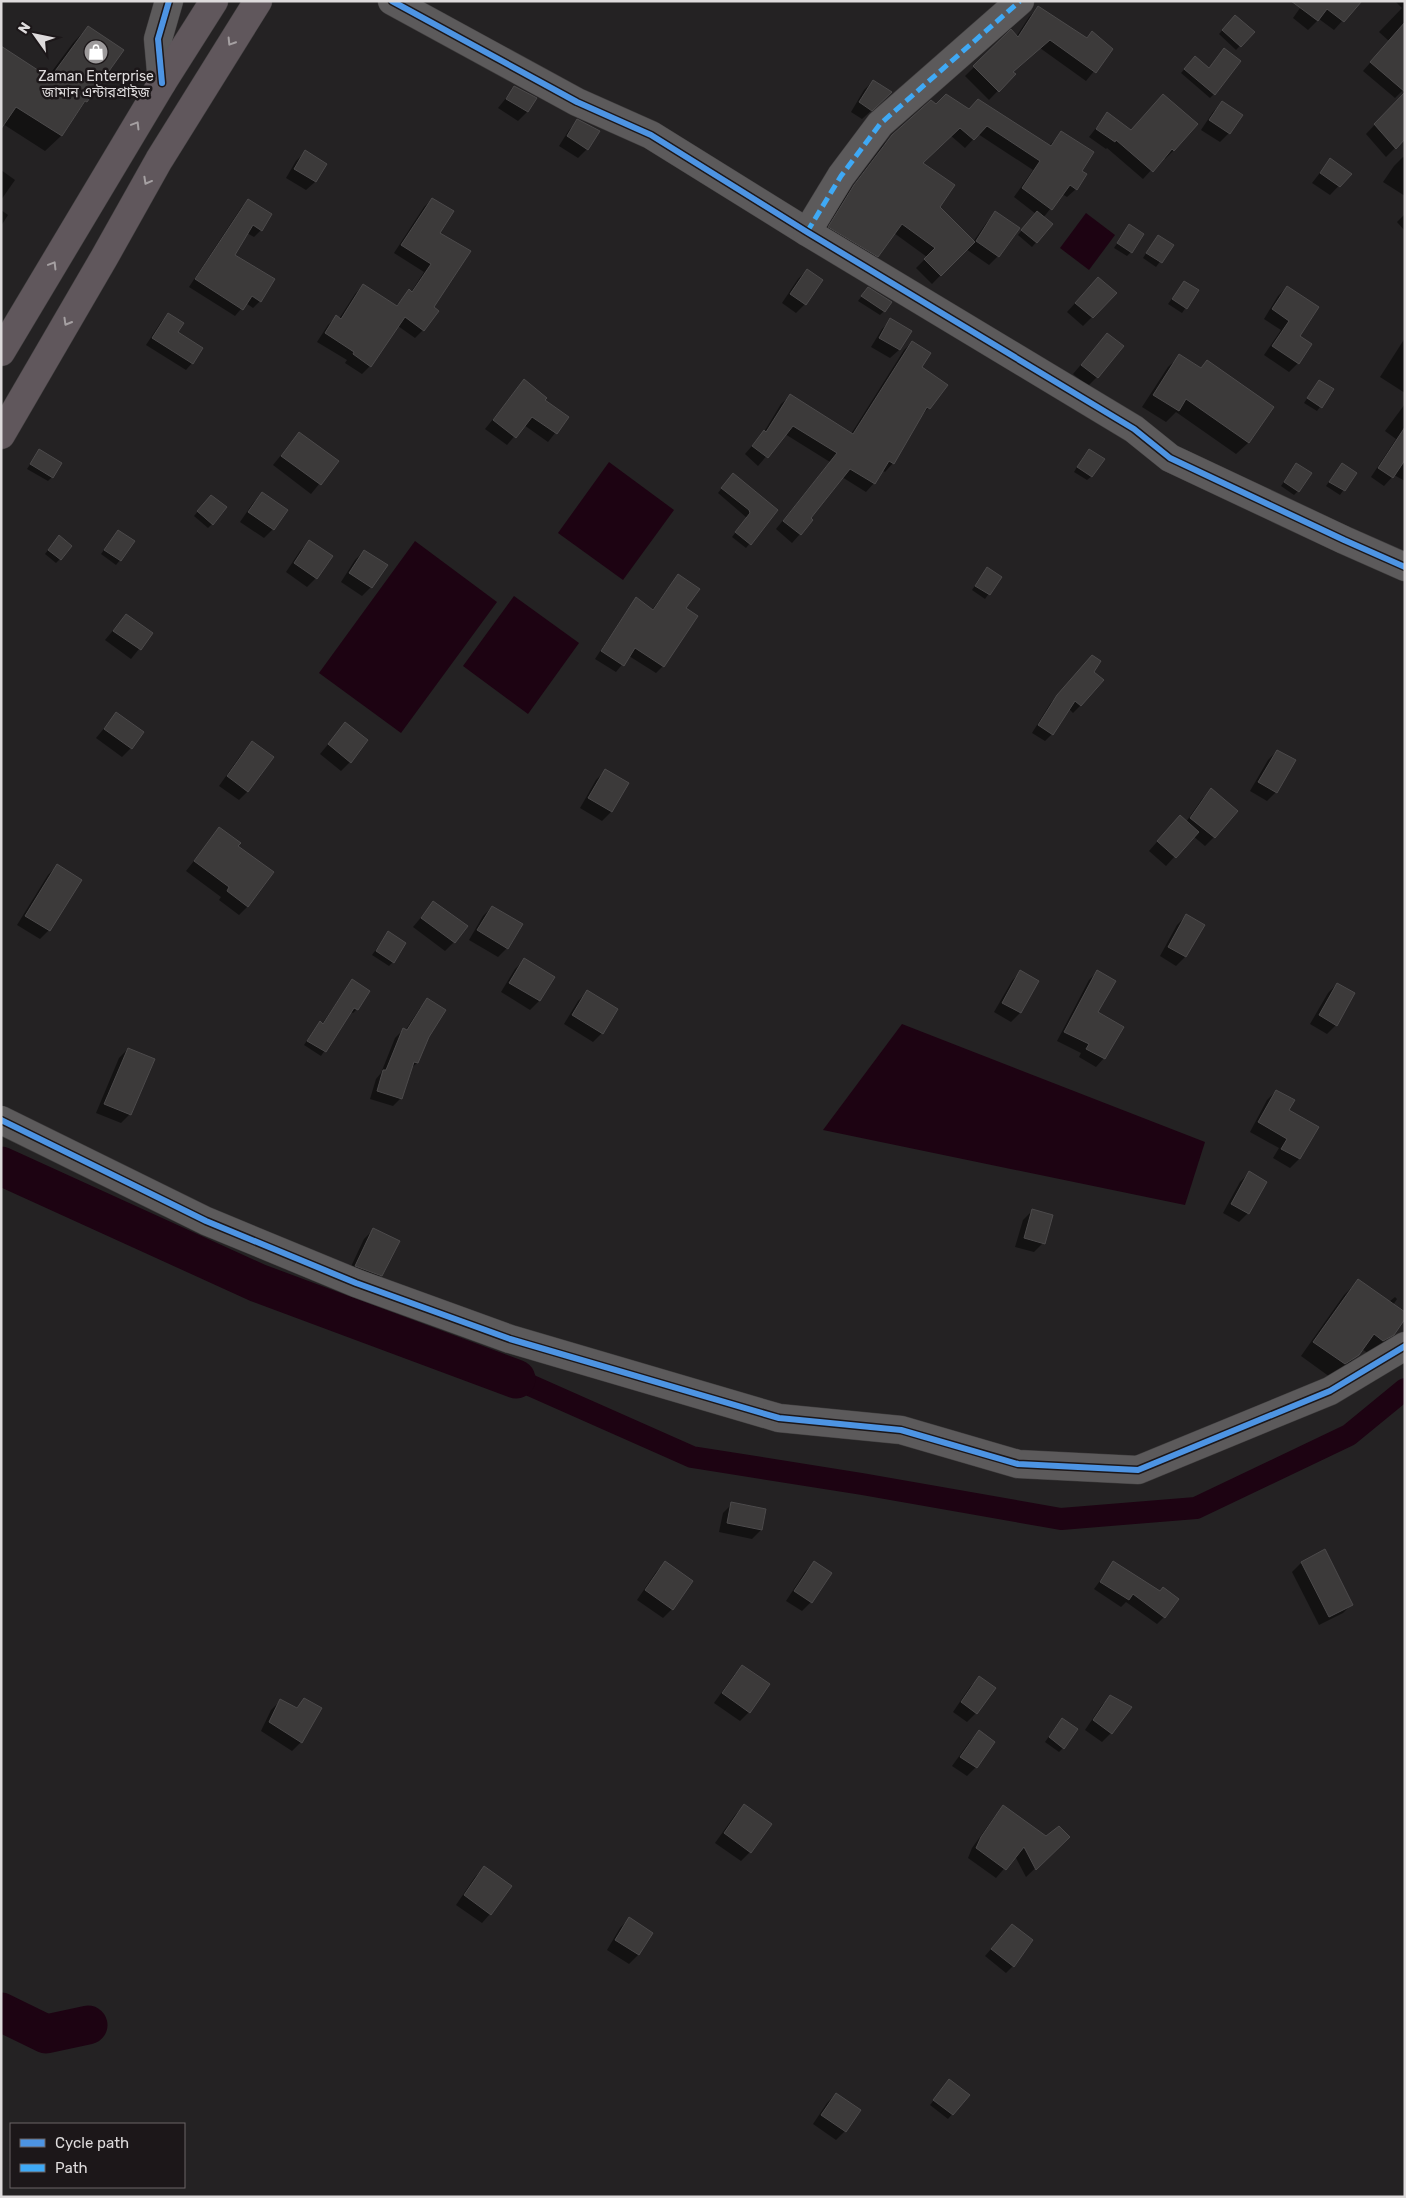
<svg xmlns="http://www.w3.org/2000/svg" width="1406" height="2198" viewBox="0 0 1406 2198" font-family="Rubik,'Noto Sans Bengali',sans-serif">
  <rect width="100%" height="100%" fill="#242223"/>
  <g fill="#1d0312">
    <path d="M1086,213L1115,235L1089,270L1060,248Z"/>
    <path d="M609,462L674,510L623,580L558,533Z"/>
    <path d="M415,541L497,602L401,733L319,673Z"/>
    <path d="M514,596L579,643L528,714L463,666Z"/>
    <path d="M902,1024L1205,1142L1185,1205L823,1130Z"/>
  </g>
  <g fill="#0007">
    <path d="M1305,1H1360L1334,30L1319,19L1308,30L1293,18Z"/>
    <path d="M1395,1H1405V88L1395,98L1363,71L1389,41L1379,32L1402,8Z"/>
    <path d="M1038,8L1086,39L1092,32L1112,49L1086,81L1040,48L1012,72L1014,74L989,100L965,76L1011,31L1016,37L1029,17Z"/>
    <path d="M1231,21L1253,32L1236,50L1219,34Z"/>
    <path d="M88,27L122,50L61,136L45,151L3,124L1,47L47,78L73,43Z"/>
    <path d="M1191,62L1214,94L1210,98L1181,73Z"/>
    <path d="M873,81L882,101L862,119L851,112L864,90Z"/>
    <path d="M515,87L535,98L527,112L518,121L498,108Z"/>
    <path d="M1401,97L1405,138L1386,157L1366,134Z"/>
    <path d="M1222,103L1229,133L1220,142L1201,130L1213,112Z"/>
    <path d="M936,105L969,110L1049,146L1062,132L1080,171L1076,189L1067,197L1062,194L1043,218L1051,225L1032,247L1018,235L1036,214L1014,197L1033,170L978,134L965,148L950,135L921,163L939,207L973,242L987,222L996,213L998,256L989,265L966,249L932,284L916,268L927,257L894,233L869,265L821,236L846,195L883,145L892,136Z"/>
    <path d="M1107,114L1131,131L1196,124L1173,151L1165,159L1163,157L1143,179L1107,148L1106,149L1089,137Z"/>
    <path d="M578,121L587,149L578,158L559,146L569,130Z"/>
    <path d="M305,152L325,164L315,182L306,190L286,178L296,161Z"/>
    <path d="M1403,157L1405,158V196L1383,182L1394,166Z"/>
    <path d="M1330,160L1350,174L1330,195L1312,183Z"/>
    <path d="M1,170L15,180L1,200Z"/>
    <path d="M432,199L439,233L432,307L423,330L415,338L398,326L370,366L362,374L345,363L347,360L317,342L328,325L336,317L339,319L355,294L363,285L396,306L409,291L411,292L424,272L394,253L424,207Z"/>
    <path d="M248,200L261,230L254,237L247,233L234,255L260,301L253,308L246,303L235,316L189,287L241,208Z"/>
    <path d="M1,210L8,215L1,226Z"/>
    <path d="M1405,214V231L1397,222Z"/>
    <path d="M1129,226L1131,252L1127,256L1114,248Z"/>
    <path d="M1154,241L1172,245L1156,267L1143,258Z"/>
    <path d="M807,270L822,280L805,304L796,313L782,303L798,279Z"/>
    <path d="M1184,282L1197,291L1182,313L1168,304Z"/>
    <path d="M1090,287L1116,293L1083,326L1067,312Z"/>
    <path d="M1287,287L1298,337V363L1289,372L1264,355L1281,330L1264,319L1278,296Z"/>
    <path d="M868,288L884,311L880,315L858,301Z"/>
    <path d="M168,315L192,363L186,370L146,345L161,322Z"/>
    <path d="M891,320L899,350L890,358L871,347L882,329Z"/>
    <path d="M1107,334L1097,377L1088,386L1073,374Z"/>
    <path d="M1405,338V393L1380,377Z"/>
    <path d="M912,342L920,367L946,385L921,417L893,463L885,472L882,470L874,483L866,492L842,477L809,518L800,534L792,543L776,529L830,462L785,434L758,466L745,454L764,432L781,404L790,396L851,434L904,350Z"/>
    <path d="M1180,356L1272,408L1248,443L1236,454L1176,412L1166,422L1142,407L1168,367Z"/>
    <path d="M524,381L544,400L567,418L548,442L524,425L507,445L485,429Z"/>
    <path d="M1319,381L1332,390L1317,411L1304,403Z"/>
    <path d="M1405,404V481L1394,475L1384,486L1371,477L1396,439L1385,431Z"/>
    <path d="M299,433L337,462L311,494L273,465Z"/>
    <path d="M39,451L52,477L48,481L27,469Z"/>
    <path d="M1085,454L1092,476L1087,480L1074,472Z"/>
    <path d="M1297,464L1298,491L1294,495L1281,486Z"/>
    <path d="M1342,464L1355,473L1340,495L1326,486Z"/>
    <path d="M729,479L777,510L746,548L732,537L747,518L718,493Z"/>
    <path d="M262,494L273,529L264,538L240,522L253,503Z"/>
    <path d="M207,501L212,524L208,528L194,516Z"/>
    <path d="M118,531L120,560L116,565L101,554Z"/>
    <path d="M55,541L60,559L56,563L45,554Z"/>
    <path d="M309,542L316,578L307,587L286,572L300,551Z"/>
    <path d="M364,551L371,587L362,596L341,582L355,560Z"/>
    <path d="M987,569L1000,577L985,599L972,590Z"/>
    <path d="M678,575L685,608L697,617L663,666L656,673L629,656L616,672L595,659L630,606L636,599L651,611Z"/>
    <path d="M126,615L151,634L131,659L105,640Z"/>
    <path d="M1085,664L1093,672L1081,705L1073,713L1069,709L1052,734L1045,741L1032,733L1050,704Z"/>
    <path d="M116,714L131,748L122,757L96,738Z"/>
    <path d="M345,724L350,762L341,771L320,754Z"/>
    <path d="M252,743L248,791L239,800L219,786L243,752Z"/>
    <path d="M1277,751L1276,792L1267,801L1250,791L1268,760Z"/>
    <path d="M605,771L628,784L611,812L602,821L580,808L596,780Z"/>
    <path d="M1211,790L1214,837L1205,846L1193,836L1166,866L1149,851L1171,826L1186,822L1202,799Z"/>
    <path d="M219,829L237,847L248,906L239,915L219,900L221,897L186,871Z"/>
    <path d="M57,866L49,930L40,939L17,925L48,875Z"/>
    <path d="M434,902L454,942L445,951L413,927Z"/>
    <path d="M492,907L521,925L507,948L498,957L469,940L483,916Z"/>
    <path d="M1186,916L1185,957L1176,966L1160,956L1177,925Z"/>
    <path d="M388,933L393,962L389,966L372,955Z"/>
    <path d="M524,960L539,1001L530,1010L501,992L515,969Z"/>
    <path d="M1020,972L1037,981L1020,1013L1011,1022L994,1012L1012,981Z"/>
    <path d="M1097,972L1096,1013L1104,1058L1096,1067L1079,1057L1081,1053L1057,1041L1089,980Z"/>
    <path d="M352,980L357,1009L353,1013L350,1012L321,1056L304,1045L316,1027L320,1023L322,1024Z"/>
    <path d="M1337,984L1336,1025L1327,1034L1310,1024L1328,993Z"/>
    <path d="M587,992L602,1033L593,1042L564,1024L578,1001Z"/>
    <path d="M428,1000L427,1036L417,1063L410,1069L401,1098L393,1106L370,1099L376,1079L381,1073L395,1038L403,1030L405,1031L420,1008Z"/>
    <path d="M128,1049L130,1114L121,1123L96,1113L119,1058Z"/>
    <path d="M1276,1091L1288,1111L1299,1159L1290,1168L1273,1158L1279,1148L1250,1132L1267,1100Z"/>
    <path d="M1249,1173L1248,1213L1239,1222L1223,1213L1240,1182Z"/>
    <path d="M1032,1211L1043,1243L1034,1252L1015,1247L1023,1220Z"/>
    <path d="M373,1230L381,1275L372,1284L347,1275L364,1239Z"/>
    <path d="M1358,1281L1346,1337L1395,1297L1397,1299L1393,1305V1334L1378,1348L1369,1354L1362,1349L1344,1369L1330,1377L1301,1356L1344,1295Z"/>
    <path d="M732,1504L764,1510L761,1530L752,1539L719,1532L723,1513Z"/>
    <path d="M1114,1562L1164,1617L1157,1624L1126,1602L1121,1607L1094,1589Z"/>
    <path d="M665,1563L672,1609L663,1618L637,1600L656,1572Z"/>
    <path d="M814,1563L811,1602L802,1611L786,1601L805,1572Z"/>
    <path d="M1301,1563L1352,1604L1343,1613L1319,1625L1292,1572Z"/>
    <path d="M742,1666L768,1685L749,1712L740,1721L714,1703L734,1675Z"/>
    <path d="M979,1678L976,1713L967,1722L953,1712L970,1687Z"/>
    <path d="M1111,1696V1733L1102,1742L1085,1730L1102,1705Z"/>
    <path d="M305,1700L301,1742L292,1751L261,1731L271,1710L280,1701L296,1708Z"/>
    <path d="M1058,1724L1063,1748L1059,1752L1045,1742Z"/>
    <path d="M979,1732L976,1767L967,1776L952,1766L970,1741Z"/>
    <path d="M744,1806L750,1852L741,1861L715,1843L735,1815Z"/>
    <path d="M1004,1807L1046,1838L1068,1837L1026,1877L1015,1856L996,1878L968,1858L972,1848L995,1816Z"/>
    <path d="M484,1868L490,1914L482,1923L456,1905L475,1877Z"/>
    <path d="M629,1919L651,1933L638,1955L629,1964L607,1950L620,1928Z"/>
    <path d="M1005,1933L1013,1966L1006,1973L985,1956Z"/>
    <path d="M946,2085L968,2095L948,2119L930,2105Z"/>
    <path d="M836,2094L845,2131L836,2140L813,2124L827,2103Z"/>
  </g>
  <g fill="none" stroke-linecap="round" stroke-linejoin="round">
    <path stroke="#1d0312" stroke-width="22" d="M516,1379L692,1457L862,1484L1061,1519L1196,1508L1349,1435L1405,1389"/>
    <g stroke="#1d0312" stroke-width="39">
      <path d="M1,1166L258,1283L516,1379"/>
      <path d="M1,2012L46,2034L88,2025"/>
    </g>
  </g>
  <g fill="#3c3a3a" stroke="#4c4a4b">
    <path d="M1291,1H1362L1344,22L1327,9L1318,21Z"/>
    <path d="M1038,6L1087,38L1092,31L1113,49L1096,73L1050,40L1013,72L1016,74L999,92L973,66L1011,29L1018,37Z"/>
    <path d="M1235,15L1255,32L1241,47L1222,30Z"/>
    <path d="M1405,22V139L1396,149L1374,124L1405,92L1370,62Z"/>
    <path d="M88,26L124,50L87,102L85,101L62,136L16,107L1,129V46L50,78Z"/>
    <path d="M1224,48L1241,61L1215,95L1184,69L1195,56L1209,68Z"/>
    <path d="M873,80L892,92L872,111L859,102Z"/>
    <path d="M514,86L537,98L528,112L506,99Z"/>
    <path d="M946,94L969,109L978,99L1051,146L1061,131L1094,152L1082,171L1087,174L1077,190L1070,185L1052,210L1022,188L1040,161L987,126L974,140L960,128L923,163L955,185L940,207L975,242L941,276L924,259L935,248L902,224L878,257L828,227L854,185L892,135L931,100L936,104Z"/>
    <path d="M1163,94L1198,124L1174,151L1172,149L1153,172L1116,140L1115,142L1096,129L1107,112L1131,130Z"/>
    <path d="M1222,101L1243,115L1230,134L1209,120Z"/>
    <path d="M577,119L600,131L588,150L567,136Z"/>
    <path d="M305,150L327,164L316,182L294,169Z"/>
    <path d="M1330,158L1352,174L1340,187L1320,173Z"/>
    <path d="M432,198L454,211L440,233L471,251L434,307L439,311L424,331L405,317L371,367L353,354L354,352L325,333L336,315L341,319L363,284L397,306L409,289L412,292L431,264L401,245Z"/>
    <path d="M248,199L272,214L262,231L253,225L235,255L275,279L261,302L252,296L243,310L195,279Z"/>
    <path d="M995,211L1020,228L999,257L976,241Z"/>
    <path d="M1037,211L1053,224L1037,243L1021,230Z"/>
    <path d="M1129,224L1144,234L1132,253L1117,243Z"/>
    <path d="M1158,235L1174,245L1162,263L1146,253Z"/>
    <path d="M807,269L823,280L806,305L790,294Z"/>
    <path d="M1098,277L1117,293L1093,318L1075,303Z"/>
    <path d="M1184,281L1199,290L1187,309L1172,299Z"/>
    <path d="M1287,286L1319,307L1300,336L1312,344L1299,364L1272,346L1289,321L1272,309Z"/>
    <path d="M868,287L892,302L885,312L861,296Z"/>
    <path d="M168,313L184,323L178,332L203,348L193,364L152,338Z"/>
    <path d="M890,318L912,331L900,350L879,338Z"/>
    <path d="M1107,333L1124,346L1098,378L1081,365Z"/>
    <path d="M912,341L931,353L922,367L948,385L930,409L927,407L894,464L889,461L875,484L850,469L811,518L813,520L801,535L783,521L837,453L793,426L768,458L752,446L764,430L766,432L790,394L853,434Z"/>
    <path d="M1179,354L1201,368L1207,360L1274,407L1249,443L1186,399L1179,411L1153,395Z"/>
    <path d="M524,379L547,398L545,400L569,417L557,434L532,417L516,438L493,420Z"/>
    <path d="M1319,380L1334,389L1322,408L1307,398Z"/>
    <path d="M1405,427V460L1393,478L1378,468Z"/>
    <path d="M299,432L339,461L321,485L281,456Z"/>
    <path d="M39,449L62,463L53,478L30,464Z"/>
    <path d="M1089,449L1105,459L1092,477L1077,467Z"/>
    <path d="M1296,463L1312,473L1299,492L1284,482Z"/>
    <path d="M1342,463L1357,473L1345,491L1329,482Z"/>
    <path d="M733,473L778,510L751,545L735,532L750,513L749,510L721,488Z"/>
    <path d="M262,492L288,510L274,530L248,512Z"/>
    <path d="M211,495L227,507L213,525L197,511Z"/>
    <path d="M118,530L135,541L121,561L104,550Z"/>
    <path d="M59,535L72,546L61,560L48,550Z"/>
    <path d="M309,540L333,556L317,579L294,563Z"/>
    <path d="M364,550L388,565L372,588L349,573Z"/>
    <path d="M987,567L1002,577L990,595L975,586Z"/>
    <path d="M678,574L700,589L686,608L698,616L664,667L635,648L624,666L601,651L636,597L653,610Z"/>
    <path d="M126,614L153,633L141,650L113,631Z"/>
    <path d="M1092,655L1101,661L1094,672L1104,680L1081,706L1075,701L1053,735L1038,725L1057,695Z"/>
    <path d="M116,712L144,732L132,749L104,729Z"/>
    <path d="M345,722L368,740L351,763L328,744Z"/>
    <path d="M252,741L274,757L248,792L227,776Z"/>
    <path d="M1277,750L1296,760L1277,793L1258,782Z"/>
    <path d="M605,769L629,783L612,812L588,798Z"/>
    <path d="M1211,788L1238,811L1215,838L1190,818Z"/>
    <path d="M1180,815L1199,832L1176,858L1157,841Z"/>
    <path d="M219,827L241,843L238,846L274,872L248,907L227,891L229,887L194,861Z"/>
    <path d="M57,864L82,880L50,931L25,916Z"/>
    <path d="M433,901L468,926L455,943L421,918Z"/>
    <path d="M492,906L523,924L508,949L477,930Z"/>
    <path d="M1186,914L1205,925L1186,957L1168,947Z"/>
    <path d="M388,931L406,943L394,963L376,951Z"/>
    <path d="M524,958L555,977L540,1001L509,983Z"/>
    <path d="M1020,970L1039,981L1021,1013L1002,1003Z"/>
    <path d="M1097,970L1116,981L1098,1012L1124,1027L1105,1059L1086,1049L1089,1044L1064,1032Z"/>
    <path d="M352,979L370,991L358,1010L354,1008L326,1052L307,1041L320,1021L323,1024Z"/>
    <path d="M1337,983L1355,993L1337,1026L1319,1015Z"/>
    <path d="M587,990L618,1009L603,1034L572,1015Z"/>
    <path d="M427,998L446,1010L429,1037L418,1063L414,1062L402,1099L377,1091L383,1070H386L403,1028L407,1030Z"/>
    <path d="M128,1048L155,1059L131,1115L104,1104Z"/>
    <path d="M1276,1090L1295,1100L1289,1110L1319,1127L1300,1159L1281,1149L1287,1139L1258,1122Z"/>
    <path d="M1249,1171L1267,1182L1249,1214L1231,1204Z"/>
    <path d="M1032,1209L1053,1215L1045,1244L1024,1238Z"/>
    <path d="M373,1228L400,1241L382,1276L355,1266Z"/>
    <path d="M1358,1279L1405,1312V1319L1394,1335L1383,1341L1374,1334L1359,1355L1345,1364L1313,1342Z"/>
    <path d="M731,1502L766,1509L762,1530L727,1523Z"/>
    <path d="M1325,1549L1353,1605L1329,1617L1301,1562Z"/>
    <path d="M665,1561L693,1581L673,1610L645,1590Z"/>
    <path d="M814,1561L832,1573L812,1603L794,1591Z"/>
    <path d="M1113,1561L1160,1591L1163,1587L1179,1599L1165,1618L1133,1594L1129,1600L1100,1582Z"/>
    <path d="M742,1665L770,1684L750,1713L722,1693Z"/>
    <path d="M979,1676L996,1688L977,1714L961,1702Z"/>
    <path d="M1110,1695L1132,1707L1112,1734L1093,1720Z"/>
    <path d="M304,1698L322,1708L302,1743L269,1722L280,1699L297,1708Z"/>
    <path d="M1062,1718L1078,1729L1064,1749L1049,1737Z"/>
    <path d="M979,1730L995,1742L977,1768L960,1757Z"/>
    <path d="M744,1804L772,1824L751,1853L724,1833Z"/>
    <path d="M1003,1805L1046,1836L1059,1826L1070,1837L1036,1870L1024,1847L1006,1870L976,1848L981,1837Z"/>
    <path d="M484,1866L512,1886L491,1915L464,1895Z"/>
    <path d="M629,1917L653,1933L639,1955L615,1940Z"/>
    <path d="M1012,1924L1033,1940L1014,1967L991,1949Z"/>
    <path d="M949,2079L970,2095L953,2115L933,2100Z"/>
    <path d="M836,2093L861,2110L846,2132L821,2115Z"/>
  </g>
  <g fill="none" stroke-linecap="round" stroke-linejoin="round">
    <defs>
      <g id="minor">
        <path d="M392,1L577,102L651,135L807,232L1134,429L1170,458L1344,540L1405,567"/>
        <path d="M162,83L158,39L169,1"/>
        <path d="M807,232L841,176L880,124L1020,1"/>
        <path d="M1,1120L206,1221L356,1283L510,1339L779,1418L901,1430L1018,1464L1138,1470L1330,1391L1405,1346"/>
      </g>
      <g id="highway">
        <path d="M1,352L162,83L214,1"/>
        <path d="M1,435L104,258L159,160L258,1"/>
      </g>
    </defs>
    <use href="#minor" stroke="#3f3d3e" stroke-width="29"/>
    <use href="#highway" stroke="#3f3d3e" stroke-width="29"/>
    <use href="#minor" stroke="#5c5a5b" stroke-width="28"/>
    <use href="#highway" stroke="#60575c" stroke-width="28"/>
    <path stroke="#3fa9f5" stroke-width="5" stroke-dasharray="10 5" stroke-linecap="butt" d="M807,232L841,176L880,124L1020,1"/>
    <defs>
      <g id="cycleway">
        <path d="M392,1L577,102L651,135L807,232L1134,429L1170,458L1344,540L1405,567"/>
        <path d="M162,83L158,39L169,1"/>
        <path d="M1,1120L206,1221L356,1283L510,1339L779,1418L901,1430L1018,1464L1138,1470L1330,1391L1405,1346"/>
      </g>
    </defs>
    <use href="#cycleway" stroke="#1c1719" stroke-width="9"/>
    <use href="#cycleway" stroke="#4d94e3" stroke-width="6"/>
  </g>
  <defs><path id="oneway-chevron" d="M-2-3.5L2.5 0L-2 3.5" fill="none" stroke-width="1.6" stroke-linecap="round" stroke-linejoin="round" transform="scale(1.25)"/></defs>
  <g stroke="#a5a0a2">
    <use href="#oneway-chevron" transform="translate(231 42) rotate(122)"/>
    <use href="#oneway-chevron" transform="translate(136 125) rotate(-59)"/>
    <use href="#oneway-chevron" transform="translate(147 181) rotate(119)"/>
    <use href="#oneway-chevron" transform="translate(53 265) rotate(-59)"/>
    <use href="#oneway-chevron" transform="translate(67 322) rotate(120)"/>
  </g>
  <defs>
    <symbol id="shop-disc" viewBox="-11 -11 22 22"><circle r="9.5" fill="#9d9a9b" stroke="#1c1719"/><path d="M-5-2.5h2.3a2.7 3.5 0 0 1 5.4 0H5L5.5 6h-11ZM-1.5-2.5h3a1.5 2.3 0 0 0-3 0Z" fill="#fff"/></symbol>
  </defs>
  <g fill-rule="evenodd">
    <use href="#shop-disc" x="82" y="38" width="28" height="28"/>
  </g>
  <g text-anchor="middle" stroke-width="5" stroke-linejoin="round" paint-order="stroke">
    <g font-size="14" fill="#dedbdc" stroke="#1c1719">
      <text x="96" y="81">Zaman Enterprise<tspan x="96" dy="16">জামান এন্টারপ্রাইজ</tspan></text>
    </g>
  </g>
  <rect width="1406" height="2198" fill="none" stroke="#dedbdc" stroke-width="5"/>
  <rect x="10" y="2123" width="175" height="65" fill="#1c1719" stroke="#6a6567"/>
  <rect x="20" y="2139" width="25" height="8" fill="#4d94e3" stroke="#6a6567"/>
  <text x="55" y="2148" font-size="15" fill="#dedbdc">Cycle path</text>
  <rect x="20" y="2164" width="25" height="8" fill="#3fa9f5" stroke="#6a6567"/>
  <text x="55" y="2173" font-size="15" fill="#dedbdc">Path</text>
  <g transform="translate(35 35) rotate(303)" stroke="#1c1719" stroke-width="4" paint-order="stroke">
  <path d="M0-4L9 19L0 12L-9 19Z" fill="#dedbdc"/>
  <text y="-8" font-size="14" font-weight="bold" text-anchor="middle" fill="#dedbdc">N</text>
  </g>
</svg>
